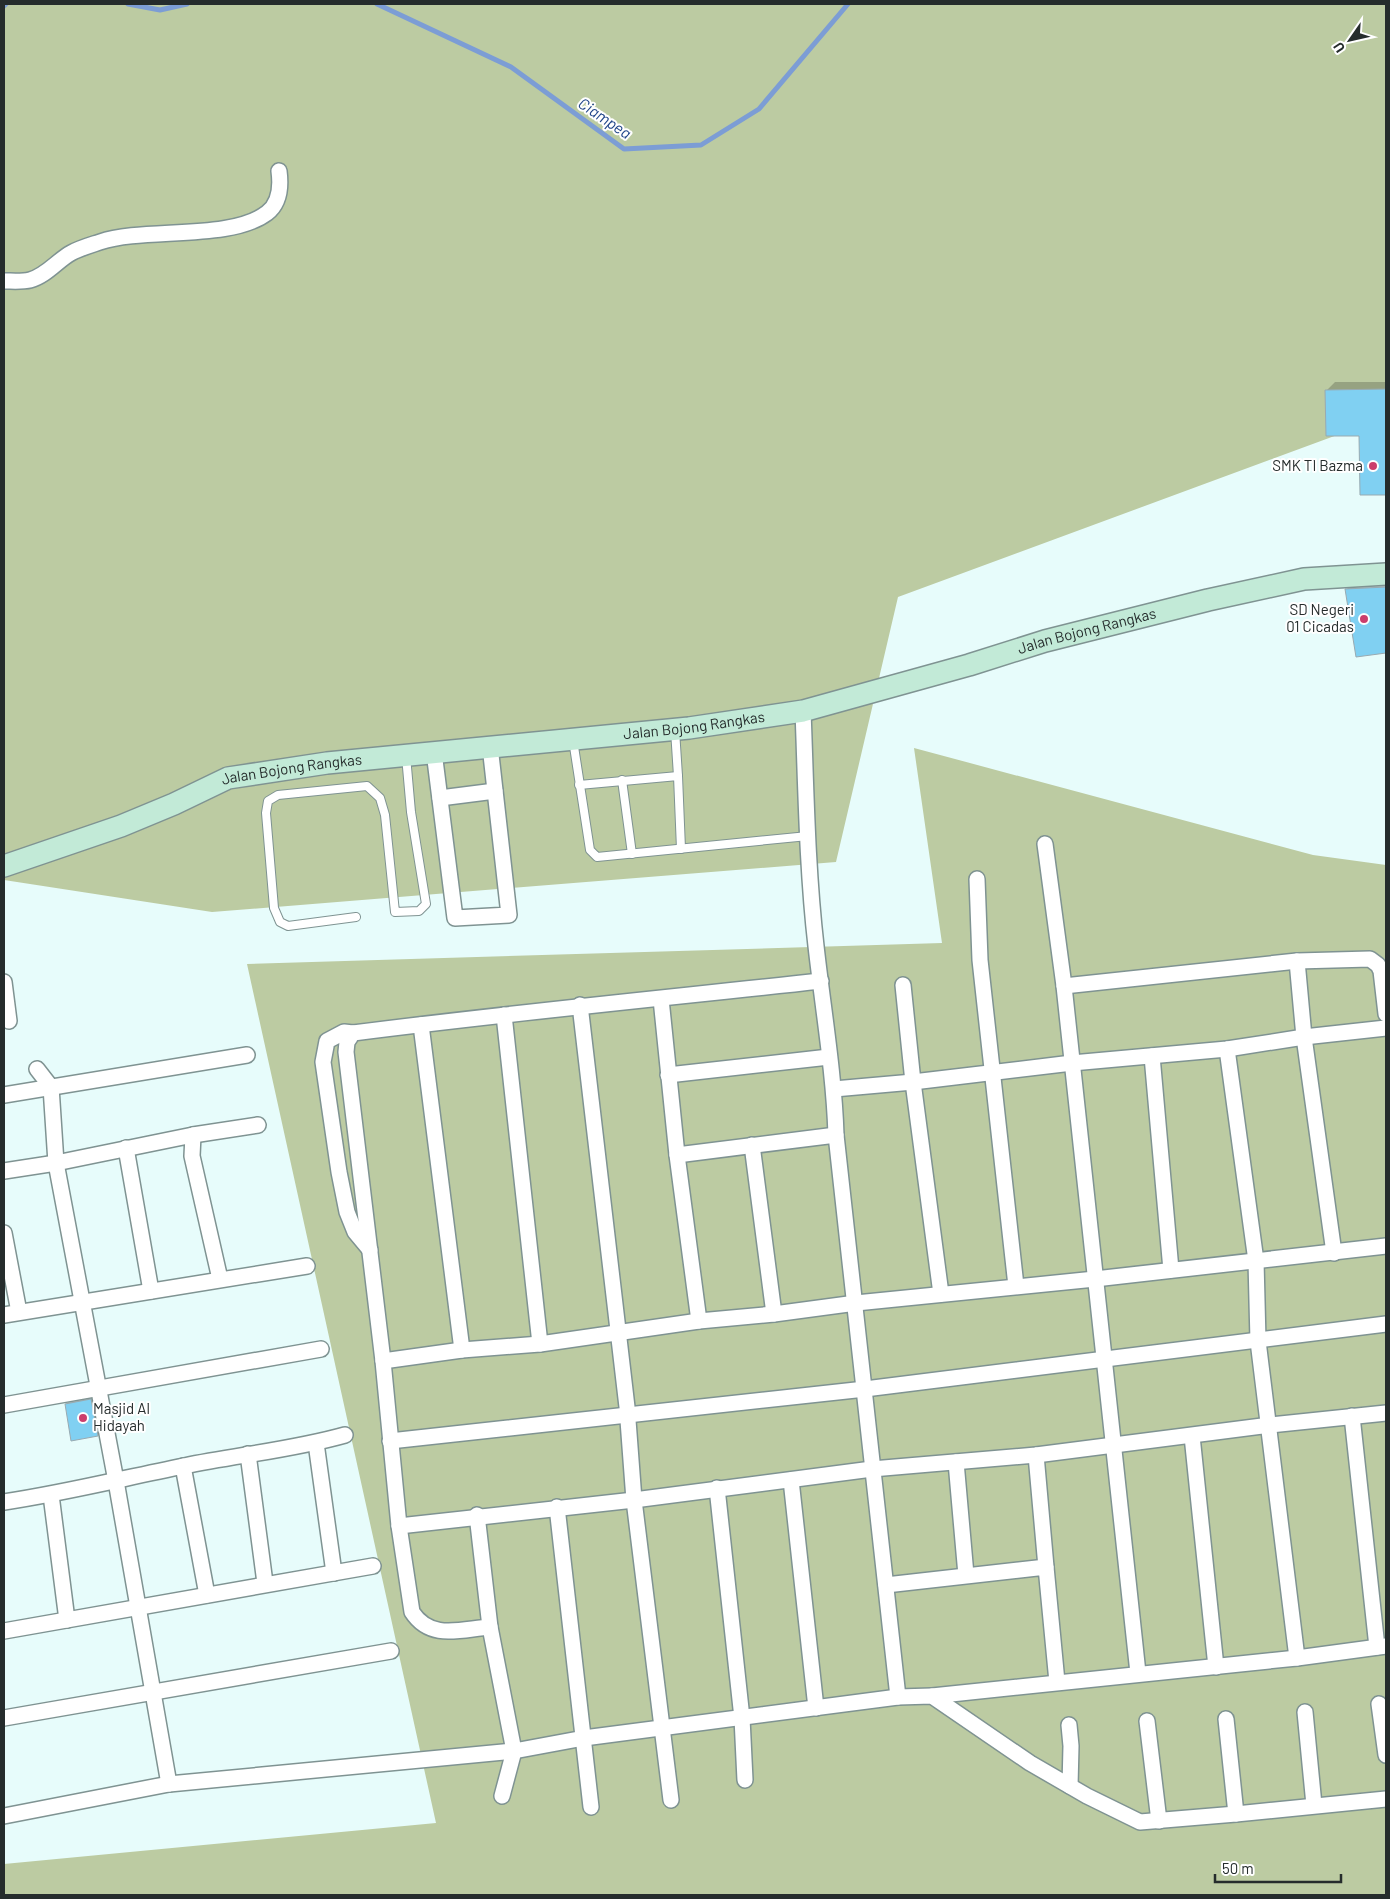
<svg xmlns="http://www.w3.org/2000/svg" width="1390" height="1899" viewBox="0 0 1390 1899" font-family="Barlow,sans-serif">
  <rect width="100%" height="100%" fill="#e7fcfb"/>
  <g fill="#bccba2">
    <path d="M4,4H1386V417L898,597L836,862L212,912L4,880Z"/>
    <path d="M914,748L1313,855L1386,865V1895H4V1864L436,1823L247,964L942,943Z"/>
  </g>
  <g fill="#0003">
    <path d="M1335,382H1386V494H1362L1360,435L1326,391Z"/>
    <path d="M1386,580V652L1357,656L1347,589L1354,582Z"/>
    <path d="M95,1396L101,1431L97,1435L66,1404L70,1400Z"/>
  </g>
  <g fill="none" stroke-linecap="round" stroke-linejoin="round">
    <g stroke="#7c9dd5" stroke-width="5">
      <path d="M128,4L160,10L187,4"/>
      <path d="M377,4L511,67L624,149L701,145L759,109L848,4"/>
      <path d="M4,6L6,4"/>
    </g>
  </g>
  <g fill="#80d0f2" stroke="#99aab1">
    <path d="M1386,389V495H1360L1359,436H1326L1325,390Z"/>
    <path d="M1386,587V653L1356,657L1345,589Z"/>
    <path d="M91,1399L98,1436L71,1441L65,1404Z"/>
  </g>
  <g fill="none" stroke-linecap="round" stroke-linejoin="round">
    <defs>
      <g id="lane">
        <path d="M675,730L678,776"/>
        <path d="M573,740L590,850L597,857L808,836"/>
        <path d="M622,780L632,854"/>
        <path d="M579,785L678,776L681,849"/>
        <path d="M356,917L288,926L280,922L274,908L266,813L268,801L278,795L367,786L380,798L385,815L395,912L419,911L426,904L411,812L406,756"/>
      </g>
      <g id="street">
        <path d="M4,281C12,281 22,282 30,280C46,276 58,260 71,253C80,248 91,245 100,242C144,227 230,241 267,213C280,203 281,186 279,171"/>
        <path d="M803,711C806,789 807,868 816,946C823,1009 834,1072 836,1135L898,1697"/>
        <path d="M434,752L455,918L509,915L490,746"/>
        <path d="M440,798L495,791"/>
        <path d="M1045,844L1064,986L1138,1673"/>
        <path d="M977,879L980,960L1016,1286"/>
        <path d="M1297,961L1304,1037L1334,1253"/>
        <path d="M4,982L9,1021"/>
        <path d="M903,985L913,1082L941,1294"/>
        <path d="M1064,986L1297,961L1370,959L1378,965L1381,971L1386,1014"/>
        <path d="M661,999L677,1155L699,1321"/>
        <path d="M580,1005L627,1407L634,1500L671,1800"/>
        <path d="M504,1015L540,1344"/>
        <path d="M421,1025L462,1350"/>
        <path d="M353,1033L344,1032L327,1041L323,1062L339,1172L347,1212L355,1232L370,1250"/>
        <path d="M1227,1049L1256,1261L1258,1341L1297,1658"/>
        <path d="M1152,1056L1171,1270"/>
        <path d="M37,1069L51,1087L56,1163L116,1481L169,1784"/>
        <path d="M668,1075L829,1057"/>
        <path d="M834,1089L913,1082L1072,1063L1227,1049L1304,1037L1386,1028"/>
        <path d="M4,1095L247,1055"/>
        <path d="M193,1135L258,1125"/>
        <path d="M752,1145L774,1314"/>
        <path d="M126,1148L151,1291"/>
        <path d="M677,1155L836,1135"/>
        <path d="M4,1171L56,1163L193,1135L192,1156L220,1279"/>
        <path d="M4,1233L19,1312"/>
        <path d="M4,1315L307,1266"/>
        <path d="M383,1361L462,1350L540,1344L699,1321L774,1314L856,1303L1095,1279L1386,1246"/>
        <path d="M4,1405L321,1349"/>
        <path d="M1352,1416L1377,1647"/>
        <path d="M1192,1436L1216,1667"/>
        <path d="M390,1441L865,1389L1386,1324"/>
        <path d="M316,1443L334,1573"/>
        <path d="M248,1454L265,1583"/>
        <path d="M1036,1455L1046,1567"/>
        <path d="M956,1462L966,1575"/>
        <path d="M183,1466L207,1595"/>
        <path d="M791,1480L816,1708"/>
        <path d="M717,1488L742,1718L745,1780"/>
        <path d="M51,1495L67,1620"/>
        <path d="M4,1502C65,1493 124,1478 184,1466C237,1455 292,1450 345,1435"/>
        <path d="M557,1507L591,1807"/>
        <path d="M477,1515L490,1627L514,1751L502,1796"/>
        <path d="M399,1526L634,1500L872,1469L1036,1455L1270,1425L1386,1413"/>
        <path d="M886,1585L1046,1567L1057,1682"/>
        <path d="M490,1627C461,1629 431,1641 412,1612L399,1526L383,1361L346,1052L347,1042L353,1033C509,1013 665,998 821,981"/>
        <path d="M4,1631L373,1566"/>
        <path d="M932,1696L1297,1658L1386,1646"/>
        <path d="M1379,1704L1386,1755"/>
        <path d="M1305,1712L1314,1805"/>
        <path d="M4,1718L391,1651"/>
        <path d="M1226,1719L1236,1814"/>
        <path d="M1147,1721L1159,1821"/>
        <path d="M1069,1725L1071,1746L1070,1786"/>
        <path d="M4,1816L169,1784L514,1751L584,1738L898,1697L932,1696L1030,1763L1087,1796L1140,1822L1236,1814L1386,1799"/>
      </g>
      <g id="secondary">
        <path id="s1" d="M4,866L121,826L174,804L228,778L327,763L689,728L803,711L969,665L1045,641L1208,600L1304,579L1386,574"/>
      </g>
    </defs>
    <use href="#lane" stroke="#7f9392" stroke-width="10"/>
    <use href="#street" stroke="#7f9392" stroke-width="18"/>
    <use href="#secondary" stroke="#7f9392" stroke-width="24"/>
    <use href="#lane" stroke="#fff" stroke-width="8"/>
    <use href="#street" stroke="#fff" stroke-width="15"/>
    <use href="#secondary" stroke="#c2ead7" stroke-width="21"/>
  </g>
  <g fill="#cb3e6d" stroke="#fff" stroke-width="2">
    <circle cx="1373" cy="466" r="5"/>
    <circle cx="1364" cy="619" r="5"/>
    <circle cx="83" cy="1418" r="5"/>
  </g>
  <g text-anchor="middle" stroke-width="4" stroke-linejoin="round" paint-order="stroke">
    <g font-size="15" fill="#252c2c" stroke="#fff" text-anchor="end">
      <text x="1363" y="471">SMK TI Bazma</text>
      <text x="1354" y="615">SD Negeri<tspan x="1354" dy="17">01 Cicadas</tspan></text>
      <text x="93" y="1414" text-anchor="start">Masjid Al<tspan x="93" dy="17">Hidayah</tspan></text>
    </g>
    <g font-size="15" fill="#252c2c" stroke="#fff">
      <text dy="5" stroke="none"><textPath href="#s1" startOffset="1115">Jalan Bojong Rangkas</textPath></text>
      <text dy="5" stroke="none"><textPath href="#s1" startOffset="710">Jalan Bojong Rangkas</textPath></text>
      <text dy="5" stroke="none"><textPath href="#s1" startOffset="305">Jalan Bojong Rangkas</textPath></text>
    </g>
    <g font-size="16" font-style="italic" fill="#204589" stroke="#fff">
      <text transform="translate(605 118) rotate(34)" y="6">Ciampea</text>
    </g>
  </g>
  <rect width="1390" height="1899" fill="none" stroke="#252c2c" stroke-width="10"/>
  <g transform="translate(1350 40) rotate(236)" stroke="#ffffff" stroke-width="4" paint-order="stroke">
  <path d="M0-4L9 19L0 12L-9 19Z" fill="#252c2c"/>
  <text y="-8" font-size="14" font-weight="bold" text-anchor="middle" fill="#252c2c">U</text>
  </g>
  <path d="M1215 1874v8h126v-8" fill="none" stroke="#252c2c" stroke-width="2.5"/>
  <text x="1222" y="1874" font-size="15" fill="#252c2c" stroke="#ffffff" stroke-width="4" paint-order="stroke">50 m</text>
</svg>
